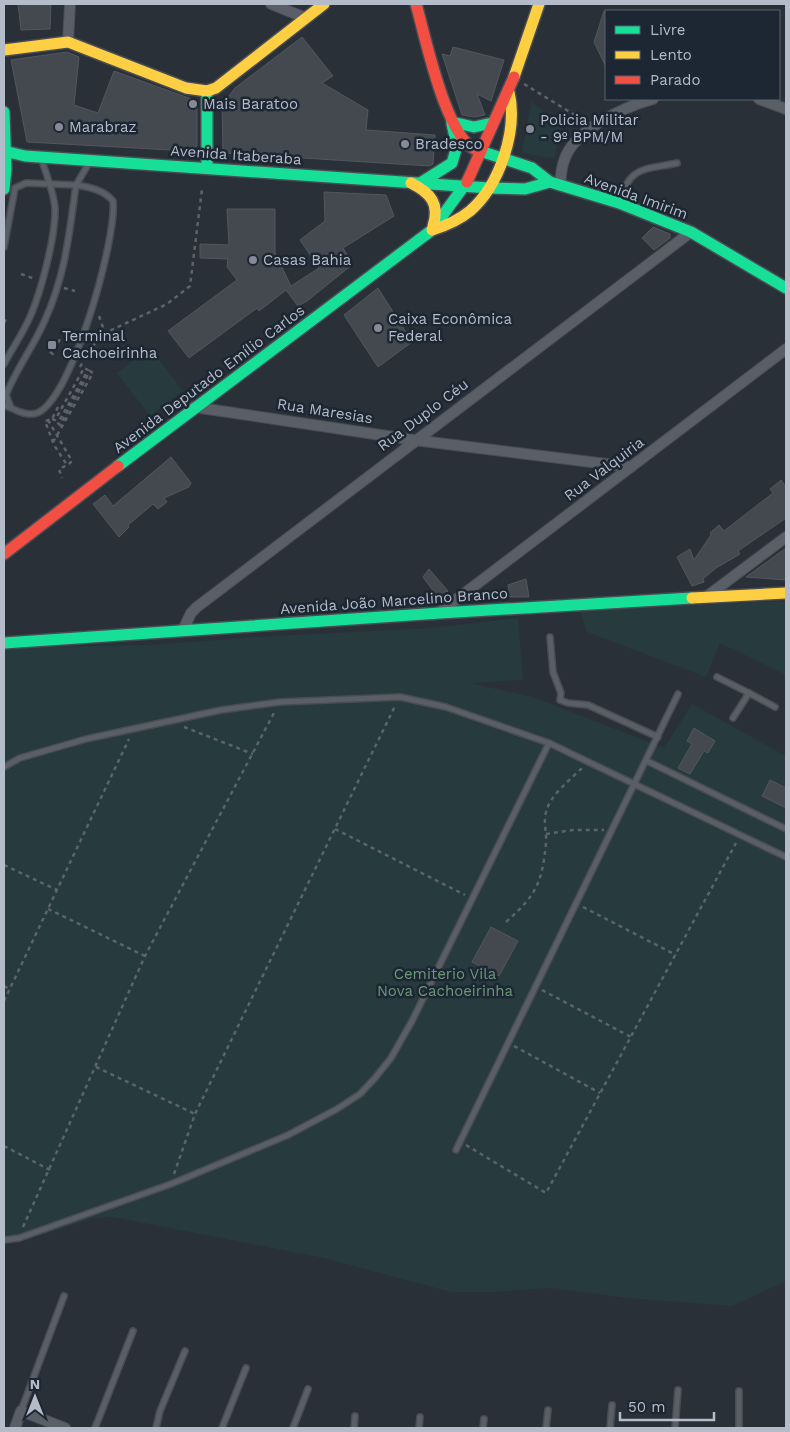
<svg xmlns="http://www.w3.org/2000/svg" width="790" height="1432" viewBox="0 0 790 1432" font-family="'Work Sans',sans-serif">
  <rect width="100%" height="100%" fill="#2a3038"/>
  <g fill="#273a3e">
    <path d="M531,102L562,125L554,159L522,153Z"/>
    <path d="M150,348L183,391L150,416L117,373Z"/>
    <path d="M786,601V675L720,643L706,677L587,632L580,610Z"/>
    <path d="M518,618L523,680L470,683L533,697L664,748L692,704L786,756V1281L732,1306L627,1298L552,1288L495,1292H451L324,1258L113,1217L93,1218L39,1236L4,1243V650L41,647L150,645L255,637L431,628Z"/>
  </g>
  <g fill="#444950" stroke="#52575f">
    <path d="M18,4H51L50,29L21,30Z"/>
    <path d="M604,11L606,12V67L594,42Z"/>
    <path d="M302,37L333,76L322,83L368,110L366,130L435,135L433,164L430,166L223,153L222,105L235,88Z"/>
    <path d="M453,47L504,60L491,101L477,94L485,115L474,117L462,115L442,54L450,56Z"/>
    <path d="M67,52L79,57L74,105L98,113L114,71L197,101V146L189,151L27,142L11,60Z"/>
    <path d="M324,192L386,195L394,216L343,248L353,264L307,301L298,306L286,290L259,311L257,308L189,358L168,331L237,280L227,267L228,259L200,258V244L229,245L227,209H275V253L291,286L319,268L300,240L325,221Z"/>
    <path d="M653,227L670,234V238L654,250L642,238Z"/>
    <path d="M378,288L412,342L378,367L344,315Z"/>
    <path d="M171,457L191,483L189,487L164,498L167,502L158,509L153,504L128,525L129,527L119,537L93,504L105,495L113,506Z"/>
    <path d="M781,480L786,487V518L738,551L740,554L716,568L703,579L704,582L692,586L677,557L690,549L694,560L711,535L710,533L719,525L724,531L773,493L770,489Z"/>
    <path d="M786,548V580L746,577Z"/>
    <path d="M429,569L448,591L437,596L423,577Z"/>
    <path d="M526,579L529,597H510L508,585Z"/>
    <path d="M694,728L715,741L708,753L704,751L690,774L678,768L692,744L687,741Z"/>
    <path d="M770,780L786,788V808L762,796Z"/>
    <path d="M491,927L518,941L499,976L472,962Z"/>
  </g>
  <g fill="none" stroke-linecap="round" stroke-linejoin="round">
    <defs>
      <g id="lane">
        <path d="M76,185C89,187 104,190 113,201C117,238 72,400 37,413C28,416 19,412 11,408L6,395C16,369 34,346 45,320C66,273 69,234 76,185Z"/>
        <path d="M620,201C630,165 645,170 677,163"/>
        <path d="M4,247L15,188L26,183L76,185L89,163"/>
        <path d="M4,364C12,349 23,333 30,317C41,292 56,235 55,208C54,192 46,175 42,160"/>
        <path d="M4,405L11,408"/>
        <path d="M550,637L553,672L561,693L560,700L568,703L588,705L658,737"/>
        <path d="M717,677L749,693L733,718"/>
        <path d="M749,693L775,707"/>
        <path d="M647,761L786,829"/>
        <path d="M4,767L20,758L86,739L221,710L280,702L400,697L446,707L549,743L786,857"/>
        <path d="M456,1150L678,694"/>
        <path d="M4,1240L19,1238L171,1184L288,1135L337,1109L360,1094L375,1078L391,1058L412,1021L549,743"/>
        <path d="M21,1411L64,1296"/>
        <path d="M95,1428L133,1331"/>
        <path d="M156,1428L160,1411L185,1351"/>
        <path d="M222,1428L246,1368"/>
        <path d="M293,1428L308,1389"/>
        <path d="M354,1428L355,1416"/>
        <path d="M419,1428L420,1417"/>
        <path d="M483,1428L484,1419"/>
        <path d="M546,1428L548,1410"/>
        <path d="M610,1428L612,1405"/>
        <path d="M675,1428L678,1390"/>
        <path d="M739,1428V1391"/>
      </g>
      <g id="street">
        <path d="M271,4L306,18"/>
        <path d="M68,42L70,4"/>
        <path d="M759,99L786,109"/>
        <path d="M560,184C561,177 561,169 564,161C573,130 624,107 653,99"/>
        <path d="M194,407L414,440L631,467"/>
        <path d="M706,597L786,537"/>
        <path d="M440,612L786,349"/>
        <path d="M183,630L191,613L197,607L691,232"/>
        <path d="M15,1428L21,1411L65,1428"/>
      </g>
      <g id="fast">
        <path d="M207,91V168"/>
        <path d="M4,112L6,169L4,189"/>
        <path d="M452,122L474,127L492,123"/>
        <path d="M477,150L532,168L550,182L619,203L691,232L786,288"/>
        <path d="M4,151L25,156L489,188L525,189L550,182"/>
        <path d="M422,182L452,163L457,146L452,124"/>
        <path d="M118,466L432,230L467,182"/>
        <path d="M4,643L440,613L692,598"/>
      </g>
      <g id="slow">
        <path d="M4,50L68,42L186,88L207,91L216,88L324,4"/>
        <path d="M514,77L539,4"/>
        <path d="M411,183C431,193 440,204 433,226"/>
        <path d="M432,230C445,226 459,220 470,211C500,185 518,130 509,92"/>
        <path d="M692,598L786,593"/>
      </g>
      <g id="jam">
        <path d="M416,4C425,35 446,140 477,150"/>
        <path d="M467,182L514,77"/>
        <path d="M4,554L118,466"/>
      </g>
    </defs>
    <use href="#lane" stroke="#484c53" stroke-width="8"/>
    <use href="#street" stroke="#484c53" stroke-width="12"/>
    <use href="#fast" stroke="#484c53" stroke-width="14"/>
    <use href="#slow" stroke="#484c53" stroke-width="14"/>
    <use href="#jam" stroke="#484c53" stroke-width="14"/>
    <g stroke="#5d636a" stroke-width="2.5" stroke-dasharray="4 4" stroke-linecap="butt">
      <path d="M524,84L583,120"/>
      <path d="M21,274L35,279"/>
      <path d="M64,288L75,291"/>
      <path d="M99,316L105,333L167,304L190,286L202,189"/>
      <path d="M4,323L7,317"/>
      <path d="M50,352L53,354L60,339"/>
      <path d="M80,367L90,349L105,333"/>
      <path d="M58,407L52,419L45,421L54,445L67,465L59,469L62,478"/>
      <path d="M48,420L72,461L68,465"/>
      <path d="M184,727L253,754"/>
      <path d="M335,829L465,895"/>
      <path d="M546,834L573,830H604"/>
      <path d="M4,865L57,890"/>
      <path d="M583,907L676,955"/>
      <path d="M48,909L145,956"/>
      <path d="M506,922C536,895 542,884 546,843C547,833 543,823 546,812C550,795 570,780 582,768"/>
      <path d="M4,986L10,989"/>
      <path d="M542,990L631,1037"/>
      <path d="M4,1001L129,739"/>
      <path d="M514,1046L600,1093"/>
      <path d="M96,1067L195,1114"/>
      <path d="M466,1145L546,1193L736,843"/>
      <path d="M4,1146L50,1170"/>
      <path d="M174,1174L195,1114L396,704"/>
      <path d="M23,1227L145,956L275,711"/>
    </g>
    <use href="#lane" stroke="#5a5e66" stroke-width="5"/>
    <use href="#street" stroke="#5a5e66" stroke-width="10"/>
    <use href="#fast" stroke="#16e098" stroke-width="11"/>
    <use href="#slow" stroke="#ffcf43" stroke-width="11"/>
    <use href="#jam" stroke="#f24e42" stroke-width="11"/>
    <path stroke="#5d636a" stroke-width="2.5" stroke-dasharray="4 4" stroke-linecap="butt" d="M52,419L55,420L84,368L88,370L58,423L60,425L90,371L93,373L53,442"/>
  </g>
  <g fill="#848b96" stroke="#1d2633" stroke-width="2">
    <circle cx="193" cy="104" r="5"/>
    <circle cx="59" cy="127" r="5"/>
    <circle cx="530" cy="129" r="5"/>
    <circle cx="405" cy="144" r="5"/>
    <circle cx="253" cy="260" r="5"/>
    <circle cx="378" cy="328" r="5"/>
    <rect x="47" y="340" width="10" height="10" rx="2.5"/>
  </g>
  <g text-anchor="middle" stroke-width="5" stroke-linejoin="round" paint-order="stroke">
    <g font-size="15" fill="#b4bcc9" stroke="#1d2633" text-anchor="start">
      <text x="203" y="109">Mais Baratoo</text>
      <text x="540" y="125">Policia Militar<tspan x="540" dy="17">- 9º BPM/M</tspan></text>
      <text x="69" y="132">Marabraz</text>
      <text x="415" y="149">Bradesco</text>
      <text x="263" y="265">Casas Bahia</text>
      <text x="388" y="324">Caixa Econômica<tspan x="388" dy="17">Federal</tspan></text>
      <text x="62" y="341">Terminal<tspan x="62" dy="17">Cachoeirinha</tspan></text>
    </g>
    <g font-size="15" fill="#b4bcc9" stroke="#1d2633">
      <text transform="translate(236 155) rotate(4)" y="5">Avenida Itaberaba</text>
      <text transform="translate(636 196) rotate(20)" y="5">Avenida Imirim</text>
      <text transform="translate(209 379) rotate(-37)" y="5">Avenida Deputado Emílio Carlos</text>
      <text transform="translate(325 411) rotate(9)" y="5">Rua Maresias</text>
      <text transform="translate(423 415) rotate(-37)" y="5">Rua Duplo Céu</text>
      <text transform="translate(604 469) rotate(-37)" y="5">Rua Valquiria</text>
      <text transform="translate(394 601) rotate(-4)" y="5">Avenida João Marcelino Branco</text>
    </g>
    <g font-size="15" fill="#6b9a76" stroke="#1d2633">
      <text x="445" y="979">Cemiterio Vila<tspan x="445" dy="17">Nova Cachoeirinha</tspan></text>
    </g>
  </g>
  <rect width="790" height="1432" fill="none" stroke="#b4bcc9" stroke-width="10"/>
  <rect x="605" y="10" width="175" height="90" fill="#1d2633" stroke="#59626f"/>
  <rect x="615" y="26" width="25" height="8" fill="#16e098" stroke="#59626f"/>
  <text x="650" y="35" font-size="15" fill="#b4bcc9">Livre</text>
  <rect x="615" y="51" width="25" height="8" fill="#ffcf43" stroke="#59626f"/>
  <text x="650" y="60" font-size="15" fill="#b4bcc9">Lento</text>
  <rect x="615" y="76" width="25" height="8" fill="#f24e42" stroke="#59626f"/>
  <text x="650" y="85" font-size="15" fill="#b4bcc9">Parado</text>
  <g transform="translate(35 1397)" stroke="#1d2633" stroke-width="4" paint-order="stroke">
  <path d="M0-4L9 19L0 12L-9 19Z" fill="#b4bcc9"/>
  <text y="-8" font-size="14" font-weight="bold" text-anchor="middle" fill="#b4bcc9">N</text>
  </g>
  <path d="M620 1412v8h94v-8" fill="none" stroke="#b4bcc9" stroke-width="2.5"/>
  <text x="628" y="1412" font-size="15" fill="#b4bcc9" stroke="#1d2633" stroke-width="4" paint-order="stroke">50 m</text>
</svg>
